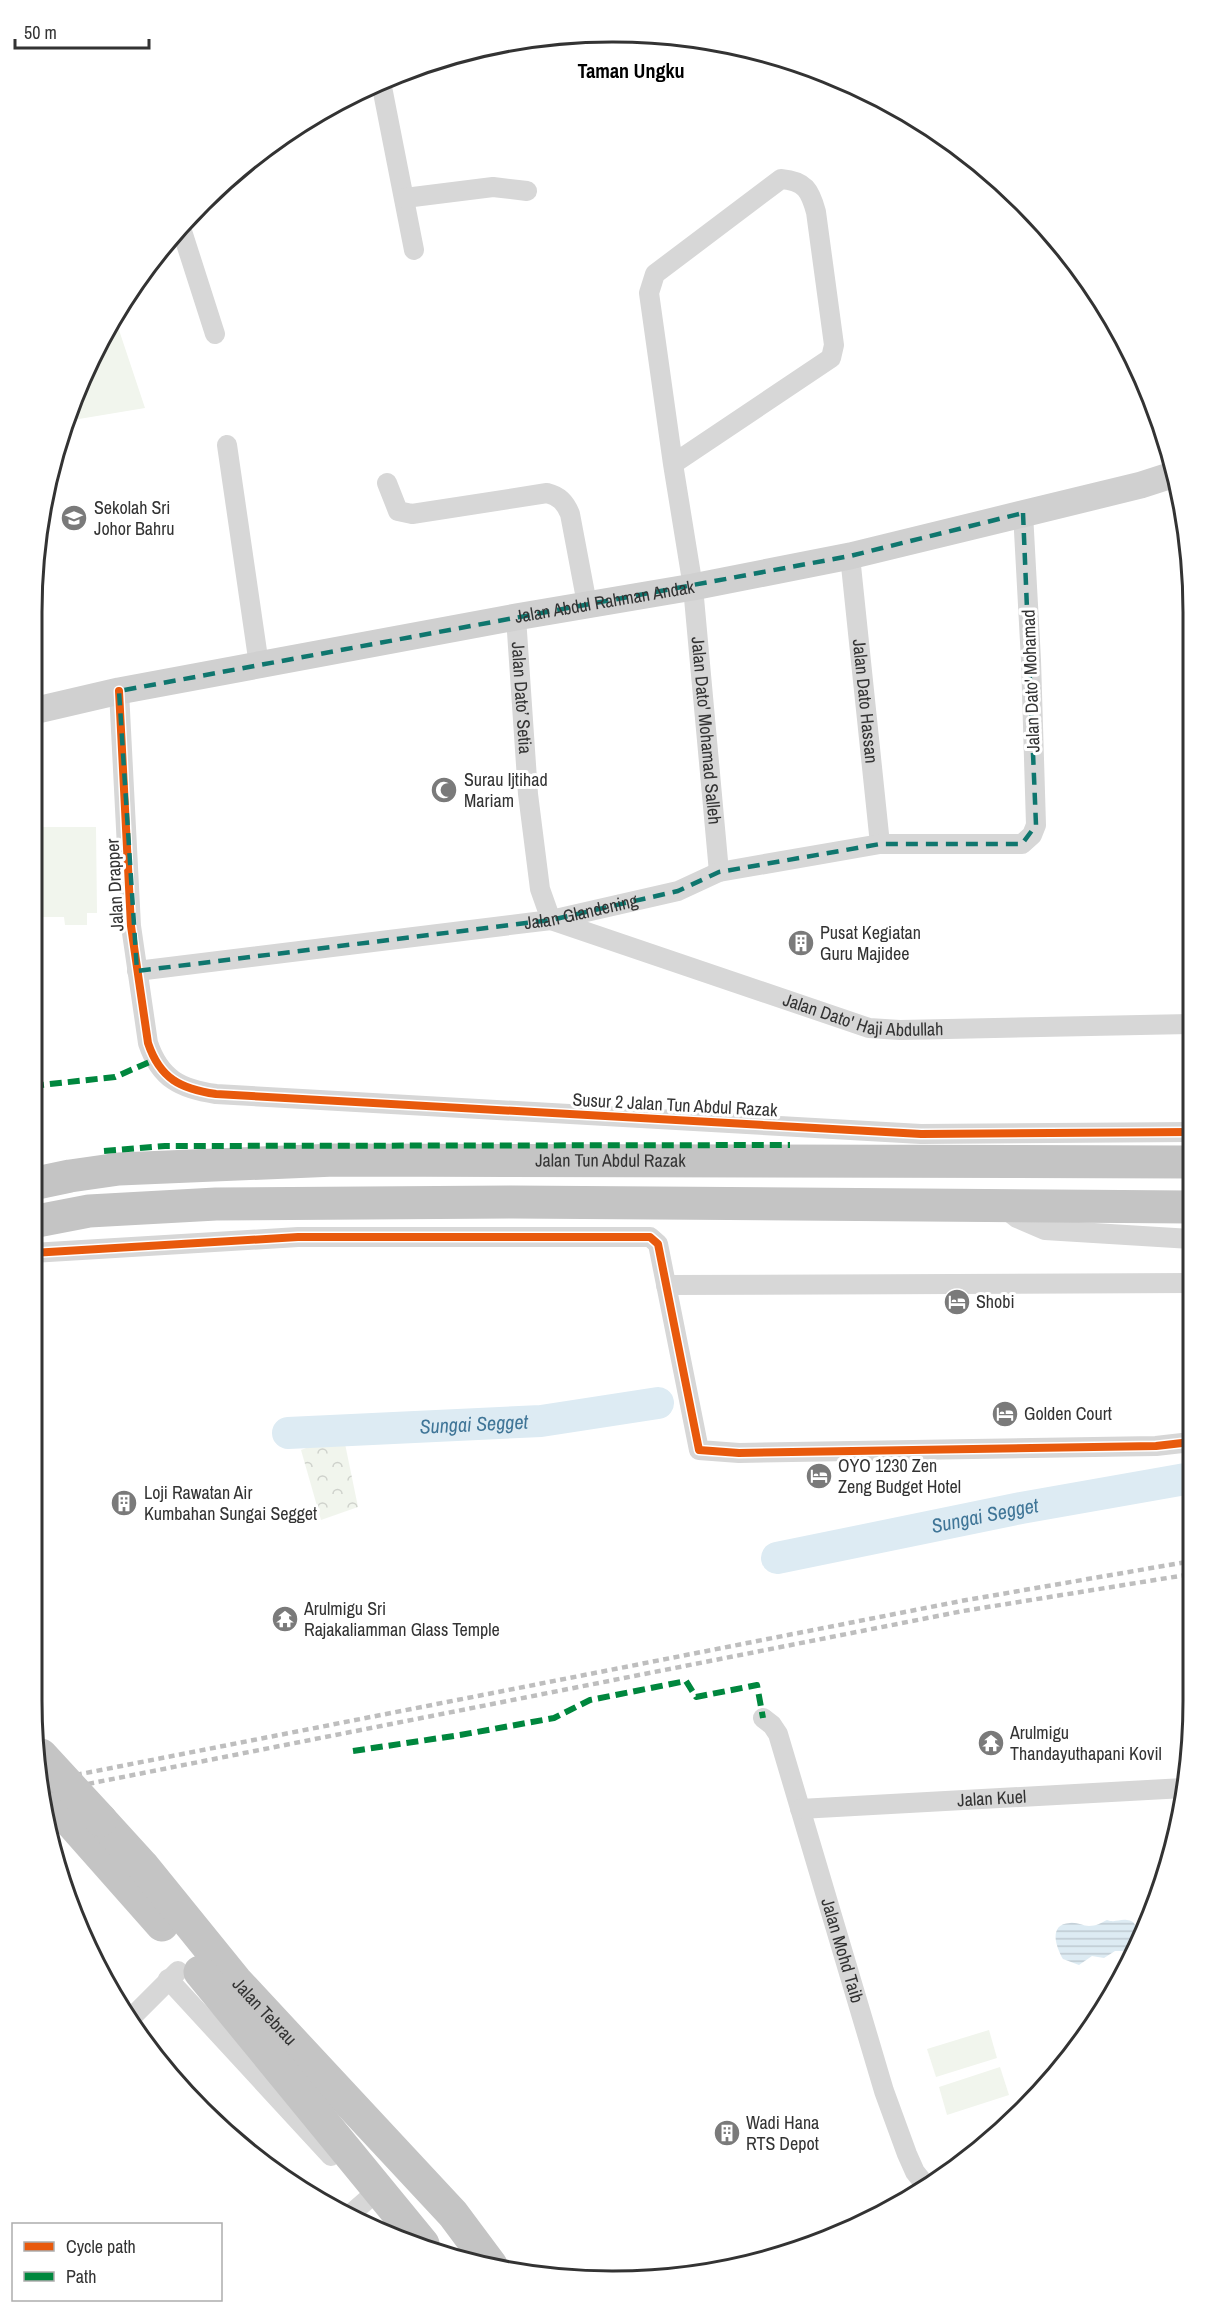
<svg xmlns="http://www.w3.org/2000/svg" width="1225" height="2313" viewBox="0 0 1225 2313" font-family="'Archivo Narrow',sans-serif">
  <defs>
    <pattern id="forest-crowns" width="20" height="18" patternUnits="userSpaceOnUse" patternTransform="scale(1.5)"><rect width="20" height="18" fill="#f1f5ed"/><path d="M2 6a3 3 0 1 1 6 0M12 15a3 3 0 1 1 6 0" fill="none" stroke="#cfd2cc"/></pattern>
    <pattern id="water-rules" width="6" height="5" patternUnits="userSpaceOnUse" patternTransform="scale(1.5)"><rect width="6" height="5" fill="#ddebf3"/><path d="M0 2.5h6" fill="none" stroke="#becad1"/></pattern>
  </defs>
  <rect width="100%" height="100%" fill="#fff"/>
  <path fill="url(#forest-crowns)" d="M343,1434L358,1507L321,1520L301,1450Z"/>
  <g fill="#f1f5ed">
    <path d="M115,318L145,408L67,421L92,355Z"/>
    <path d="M32,827H96L97,913H87V925H65L64,917H32Z"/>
    <path d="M989,2030L997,2058L936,2077L927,2049Z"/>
    <path d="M1000,2067L1009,2095L947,2115L939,2087Z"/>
  </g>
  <path fill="url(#water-rules)" d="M1107,1920C1115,1923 1119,1919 1127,1920C1144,1921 1132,1946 1125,1951H1115L1104,1958L1092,1956L1079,1965L1063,1959C1056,1947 1048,1924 1070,1923C1077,1922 1083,1926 1089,1926C1096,1926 1101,1923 1107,1920Z"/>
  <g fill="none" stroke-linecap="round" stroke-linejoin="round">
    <g stroke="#ddebf3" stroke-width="32">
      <path id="s1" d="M288,1433L541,1421L658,1403"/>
      <path id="s2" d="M777,1558L1021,1508L1191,1478"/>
    </g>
    <g stroke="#d7d7d7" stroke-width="20">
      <path d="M381,82L414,250"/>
      <path d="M405,198L493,187L527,191"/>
      <path d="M181,228L215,334"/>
      <path d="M227,445L259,665"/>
      <path id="s3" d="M673,464L831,358L834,345L816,212C810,190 805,181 781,179L655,274L649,293L673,464L693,587L719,872"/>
      <path d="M387,483L398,511L412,514L547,493C559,496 565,502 570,514L587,604"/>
      <path id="s4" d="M850,556L880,844"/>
      <path id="s5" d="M516,617L528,794L540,889L551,920"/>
      <path d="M119,691L131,926L148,1043C160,1079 181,1089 216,1094L921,1134L1190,1132"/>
      <path id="s6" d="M551,920L869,1028L900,1030L1190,1024"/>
      <path id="s7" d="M137,971L551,920L678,891L719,872L880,844H1022L1032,835L1036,825L1031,660L1023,513"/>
      <path d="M1004,1208L1017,1218L1045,1230L1191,1239"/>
      <path d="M32,1253L298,1237H650L658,1244L699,1450L739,1453L1156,1446L1191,1442"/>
      <path d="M666,1285L1191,1283"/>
      <path id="s8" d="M763,1718L772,1725L778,1734L884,2091L907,2154L915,2172L923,2182"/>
      <path id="s9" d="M800,1809L1184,1788"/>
      <path d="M168,1979L331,2156"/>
      <path d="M132,2017L178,1971"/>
      <path d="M353,2212L368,2199"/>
    </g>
    <path stroke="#d0d0d0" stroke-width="27" id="s10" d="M33,711L119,691L516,617L693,587L850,556L1141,485L1172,475"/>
    <g stroke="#c4c4c4" stroke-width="33">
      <path id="s11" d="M32,1184L70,1176L119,1169L335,1160L1190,1162"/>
      <path d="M32,1222L89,1211L216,1204L512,1202L1191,1207"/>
      <path d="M47,1795L162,1925"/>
      <path id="s12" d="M101,1820L142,1865L236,1981L453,2214L491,2265"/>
      <path d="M200,1972L423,2244"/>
    </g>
    <g stroke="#bebebe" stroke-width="4.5" stroke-dasharray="6 4.5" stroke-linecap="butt">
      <path d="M45,1781L961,1601L1192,1561"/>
      <path d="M47,1792L963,1611L1192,1574"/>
    </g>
    <path stroke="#c4c4c4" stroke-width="33" d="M41,1755L101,1820"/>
    <g stroke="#00873e" stroke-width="6" stroke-dasharray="12 6" stroke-linecap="butt">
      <path d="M32,1086L115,1077L154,1060"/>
      <path d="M104,1151L165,1146L790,1145"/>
      <path d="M353,1751L460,1735L554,1718L590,1700L686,1681L696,1697L757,1685L763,1718"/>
    </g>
    <defs>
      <g id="cycleway">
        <path d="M119,691L131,926L148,1043C160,1079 181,1089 216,1094L921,1134L1190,1132"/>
        <path d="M32,1253L298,1237H650L658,1244L699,1450L739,1453L1156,1446L1191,1442"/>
      </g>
    </defs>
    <use href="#cycleway" stroke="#fff" stroke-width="11"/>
    <use href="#cycleway" stroke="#e8590c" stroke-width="8"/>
  </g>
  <path fill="none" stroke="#0f766e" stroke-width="4.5" stroke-dasharray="12 8" stroke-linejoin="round" d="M1023,513L1036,825L1022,844H880L719,872L678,891L551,920L137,971L119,691L850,556Z"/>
  <defs>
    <symbol id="school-disc" viewBox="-11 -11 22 22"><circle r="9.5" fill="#7a7a7a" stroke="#fff"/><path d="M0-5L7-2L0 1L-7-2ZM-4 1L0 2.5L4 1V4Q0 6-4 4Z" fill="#fff"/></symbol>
    <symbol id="mosque-disc" viewBox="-11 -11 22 22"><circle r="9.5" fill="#7a7a7a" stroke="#fff"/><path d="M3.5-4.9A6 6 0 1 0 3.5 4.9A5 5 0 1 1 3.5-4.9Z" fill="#fff"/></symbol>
    <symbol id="building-disc" viewBox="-11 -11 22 22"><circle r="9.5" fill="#7a7a7a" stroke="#fff"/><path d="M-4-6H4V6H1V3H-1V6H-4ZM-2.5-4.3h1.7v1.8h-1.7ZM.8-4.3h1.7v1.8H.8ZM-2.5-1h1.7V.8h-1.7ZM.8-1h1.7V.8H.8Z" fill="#fff"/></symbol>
    <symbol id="hotel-disc" viewBox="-11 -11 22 22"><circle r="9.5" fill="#7a7a7a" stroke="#fff"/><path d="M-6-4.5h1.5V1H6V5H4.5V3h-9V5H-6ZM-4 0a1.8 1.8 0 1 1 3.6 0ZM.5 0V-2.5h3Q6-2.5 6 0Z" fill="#fff"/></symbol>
    <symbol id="temple-disc" viewBox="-11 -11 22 22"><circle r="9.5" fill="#7a7a7a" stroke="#fff"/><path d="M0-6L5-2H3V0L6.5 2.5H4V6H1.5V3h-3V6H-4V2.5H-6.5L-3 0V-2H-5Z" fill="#fff"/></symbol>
  </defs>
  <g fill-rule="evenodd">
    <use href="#school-disc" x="59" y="503" width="30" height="30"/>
    <use href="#mosque-disc" x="429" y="775" width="30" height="30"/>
    <use href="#building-disc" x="786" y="928" width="30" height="30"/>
    <use href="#hotel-disc" x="942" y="1287" width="30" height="30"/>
    <use href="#hotel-disc" x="990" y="1399" width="30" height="30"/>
    <use href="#hotel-disc" x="804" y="1461" width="30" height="30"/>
    <use href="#building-disc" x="109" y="1488" width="30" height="30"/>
    <use href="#temple-disc" x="270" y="1604" width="30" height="30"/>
    <use href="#temple-disc" x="976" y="1728" width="30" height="30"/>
    <use href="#building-disc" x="712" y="2118" width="30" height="30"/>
  </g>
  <g text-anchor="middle" stroke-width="6" stroke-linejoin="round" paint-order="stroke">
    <g font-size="18" fill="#333" stroke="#fff" text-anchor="start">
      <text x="94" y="514">Sekolah Sri<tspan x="94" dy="21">Johor Bahru</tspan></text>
      <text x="464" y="786">Surau Ijtihad<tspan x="464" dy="21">Mariam</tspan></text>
      <text x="820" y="939">Pusat Kegiatan<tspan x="820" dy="21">Guru Majidee</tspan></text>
      <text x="976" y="1308">Shobi</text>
      <text x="1024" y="1420">Golden Court</text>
      <text x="838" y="1472">OYO 1230 Zen<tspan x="838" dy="21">Zeng Budget Hotel</tspan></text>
      <text x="144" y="1499">Loji Rawatan Air<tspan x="144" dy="21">Kumbahan Sungai Segget</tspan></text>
      <text x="304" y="1615">Arulmigu Sri<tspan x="304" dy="21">Rajakaliamman Glass Temple</tspan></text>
      <text x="1010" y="1739">Arulmigu<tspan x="1010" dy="21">Thandayuthapani Kovil</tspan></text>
      <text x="746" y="2129">Wadi Hana<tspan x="746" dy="21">RTS Depot</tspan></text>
    </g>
    <g font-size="18" fill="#333" stroke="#fff">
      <text dy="6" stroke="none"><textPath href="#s10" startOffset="582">Jalan Abdul Rahman Andak</textPath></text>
      <text transform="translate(1031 681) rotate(-92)" y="6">Jalan Dato' Mohamad</text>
      <text dy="6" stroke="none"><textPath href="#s5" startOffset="81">Jalan Dato’ Setia</textPath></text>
      <text dy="6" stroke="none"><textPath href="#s4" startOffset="146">Jalan Dato Hassan</textPath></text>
      <text dy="6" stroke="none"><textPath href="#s3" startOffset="1010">Jalan Dato' Mohamad Salleh</textPath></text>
      <text transform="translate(115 885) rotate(-93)" y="6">Jalan Drapper</text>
      <text dy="6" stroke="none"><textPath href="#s7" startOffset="448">Jalan Glandening</textPath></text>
      <text dy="6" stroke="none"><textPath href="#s6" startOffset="328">Jalan Dato' Haji Abdullah</textPath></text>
      <text transform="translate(675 1105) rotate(3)" y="6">Susur 2 Jalan Tun Abdul Razak</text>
      <text dy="6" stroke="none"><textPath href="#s11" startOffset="580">Jalan Tun Abdul Razak</textPath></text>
      <text dy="6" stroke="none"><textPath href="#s9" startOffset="192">Jalan Kuel</textPath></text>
      <text dy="6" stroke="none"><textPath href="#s8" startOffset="248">Jalan Mohd Taib</textPath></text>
      <text dy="6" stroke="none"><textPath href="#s12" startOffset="252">Jalan Tebrau</textPath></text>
    </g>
    <g font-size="20" font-weight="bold" fill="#000" stroke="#fff">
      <text x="631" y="78">Taman Ungku</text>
    </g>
    <g font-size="20" font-style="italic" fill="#3f7597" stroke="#fff">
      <text dy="7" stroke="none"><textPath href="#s1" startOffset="186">Sungai Segget</textPath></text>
      <text dy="7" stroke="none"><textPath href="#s2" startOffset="212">Sungai Segget</textPath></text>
    </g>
  </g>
  <path d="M0 0H1225V2313H0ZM612 42H613A570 570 0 0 1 1183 612V1701A570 570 0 0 1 613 2271H612A570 570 0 0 1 42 1701V612A570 570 0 0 1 612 42Z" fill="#fff" fill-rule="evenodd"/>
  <path fill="none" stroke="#333" stroke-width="3" d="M612 42H613A570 570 0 0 1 1183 612V1701A570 570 0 0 1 613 2271H612A570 570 0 0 1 42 1701V612A570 570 0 0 1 612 42Z"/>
  <rect x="12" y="2223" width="210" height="78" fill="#ffffff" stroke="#adadad" stroke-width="1.5"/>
  <rect x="24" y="2242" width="30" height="9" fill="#e8590c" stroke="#adadad" stroke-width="1.5"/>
  <text x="66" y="2253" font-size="18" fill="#333333">Cycle path</text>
  <rect x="24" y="2272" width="30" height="9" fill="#00873e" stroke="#adadad" stroke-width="1.5"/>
  <text x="66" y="2283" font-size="18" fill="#333333">Path</text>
  <path d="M15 39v9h134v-9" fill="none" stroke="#333333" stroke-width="3"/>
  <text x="24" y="39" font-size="18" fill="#333333" stroke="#ffffff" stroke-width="4.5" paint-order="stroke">50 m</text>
</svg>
